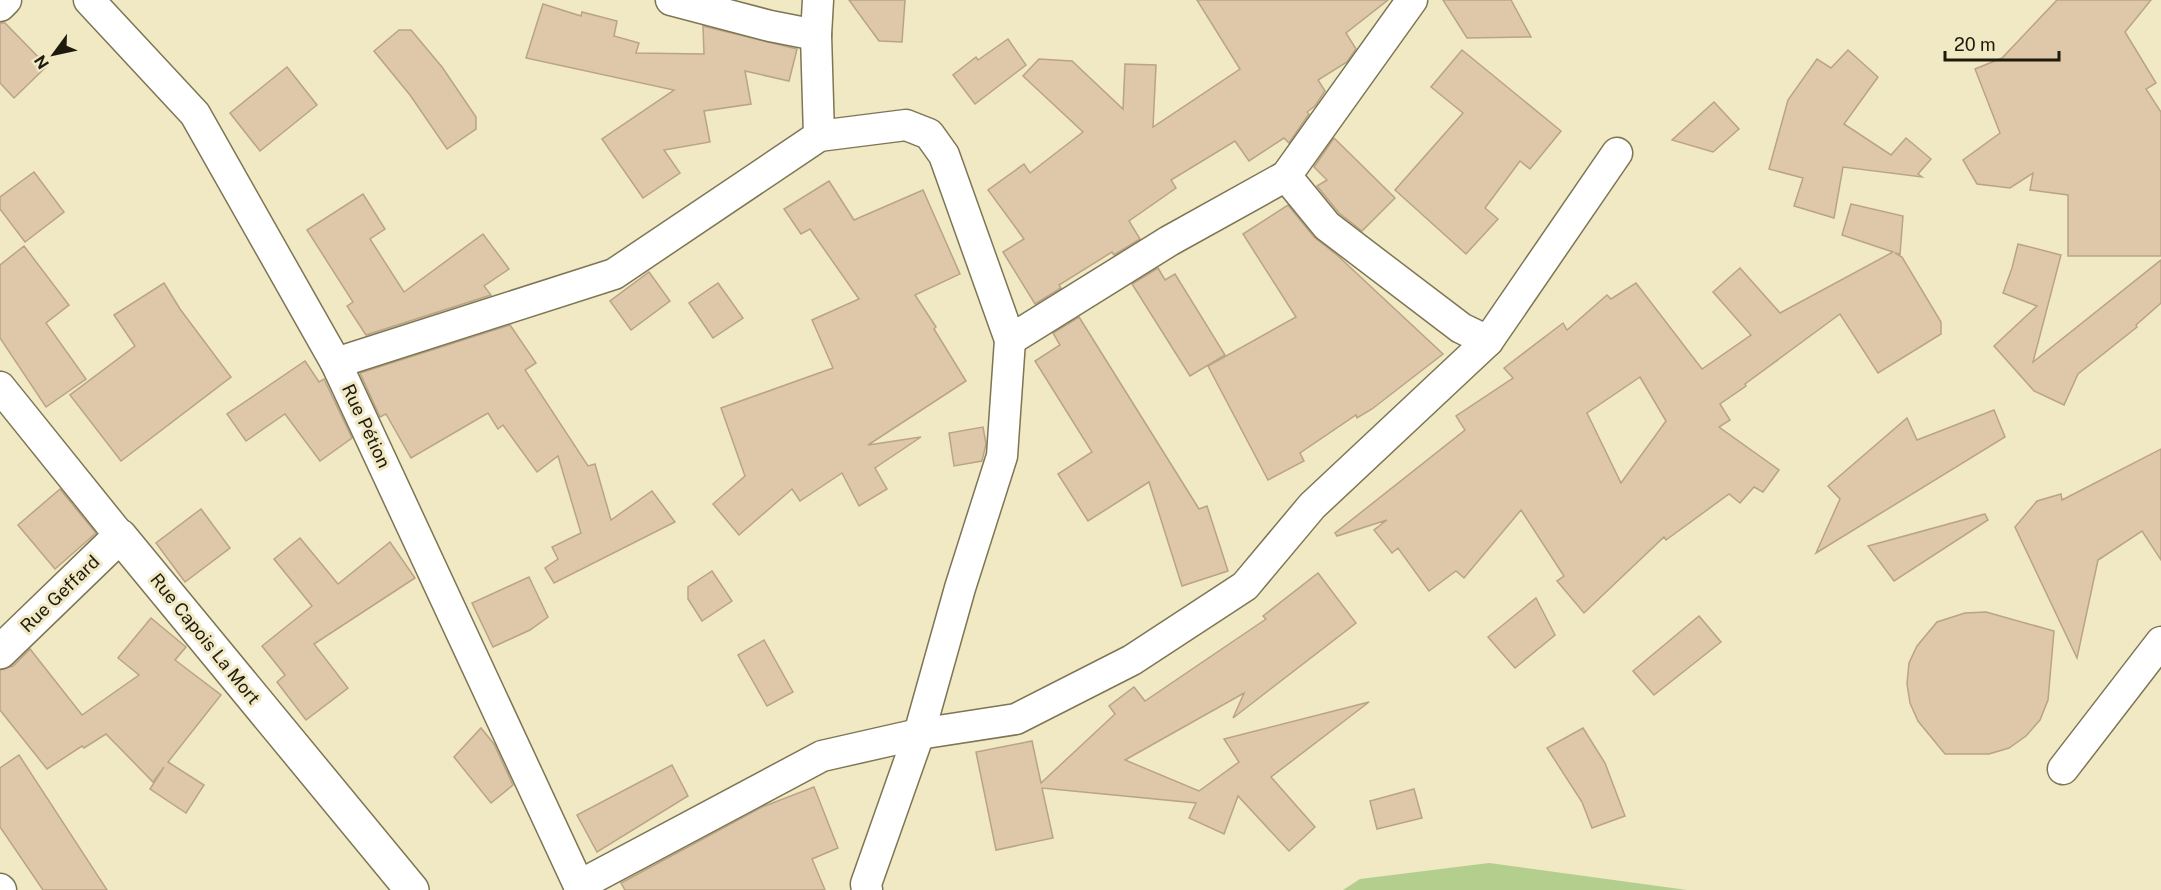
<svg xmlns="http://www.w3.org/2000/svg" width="2161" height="890" viewBox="0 0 2161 890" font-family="'Public Sans',sans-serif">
  <rect width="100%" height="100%" fill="#f1e8c4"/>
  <path fill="#b4ce8e" d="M1489,863L1687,890H1343L1360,879Z"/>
  <g fill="#dec8a9" stroke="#b9a485" stroke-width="1.5" fill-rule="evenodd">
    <path d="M849,0H905L902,42L879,41Z"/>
    <path d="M1197,0H1388L1346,33L1356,49L1347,62L1318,80L1325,91L1315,106L1307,112L1309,114L1289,143L1284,138L1249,161L1235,141L1171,180L1176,188L1129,221L1140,239L1114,255L1112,252L1059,285L1061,288L1035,304L1003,252L1024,239L988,190L1024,164L1030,173L1083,132L1023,76L1039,59L1072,61L1123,109L1125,64L1156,65L1153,127L1240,69Z"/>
    <path d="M1443,0H1511L1531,37L1467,38Z"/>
    <path d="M2057,0H2151L2125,32L2156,83L2146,89L2161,112V256H2068V195L2030,190L2033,173L2010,188L1977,184L1963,160L2000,133L1975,69L2002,58Z"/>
    <path d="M543,4L581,16L582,12L617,21L614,36L639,43L636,53L704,54L703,26L797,49L789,81L745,71L751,104L704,111L710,142L664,150L680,173L643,198L602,139L674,90L526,58Z"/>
    <path d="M0,23H5L47,66L14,98L0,83Z"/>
    <path d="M399,30H411L442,67L476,117V129L447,149L410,95L374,51Z"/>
    <path d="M1008,39L1026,65L975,104L953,75L976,57L978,60Z"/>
    <path d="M1462,50L1561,131L1530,169L1520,161L1485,208L1498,219L1466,254L1395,190L1463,113L1431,87Z"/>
    <path d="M1848,50L1878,77L1844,124L1891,155L1906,138L1931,159L1918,174L1922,177L1843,167L1834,218L1794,206L1803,178L1769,169L1788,100L1817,59L1831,68Z"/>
    <path d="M287,67L317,105L260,151L230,113Z"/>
    <path d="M1714,102L1739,129L1713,152L1672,140Z"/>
    <path d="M1334,138L1395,198L1362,231L1339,213L1317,186L1327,180L1314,167Z"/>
    <path d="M34,172L64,212L25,242L0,209V197Z"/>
    <path d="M829,181L854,220L923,190L960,274L915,295L936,327L934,329L966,381L868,445L921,437L875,468L887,489L859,506L842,473L800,501L792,489L739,535L713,504L745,476L721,408L833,368L812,320L859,299L810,229L801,234L784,209Z"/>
    <path d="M363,194L385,229L370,239L404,292L483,234L509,269L484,286L491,295L366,335L347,306L353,302L307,230Z"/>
    <path d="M1851,204L1903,216L1900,254L1895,253L1902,257L1941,322V334L1878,373L1840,314L1745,384L1746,386L1720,404L1730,420L1719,427L1779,470L1763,492L1754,487L1740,503L1729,494L1666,540L1664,537L1584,613L1557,581L1564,576L1521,510L1464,578L1456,571L1429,591L1398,548L1392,553L1374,530L1387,520L1337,536L1335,533L1465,430L1456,416L1513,378L1504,368L1563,323L1567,330L1607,295L1611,299L1636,283L1702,369L1751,335L1713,292L1740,268L1780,313L1893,252L1842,235ZM1640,377L1666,421L1621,483L1587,413Z"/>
    <path d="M1288,205L1314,237L1337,255L1443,354L1372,409L1357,418L1356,415L1300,453L1304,461L1268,480L1208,366L1296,317L1243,234Z"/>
    <path d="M2018,244L2061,255L2033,362L2161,260V303L2136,325L2137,327L2078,374L2064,405L2034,391L1994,346L2037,306L2003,293L2012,268Z"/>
    <path d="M24,246L69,305L46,323L86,379L46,407L0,338V265Z"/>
    <path d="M1158,268L1165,280L1175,274L1225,355L1190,376L1132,284Z"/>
    <path d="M649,272L670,301L631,330L610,301Z"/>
    <path d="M164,283L180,309L231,377L121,461L70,395L135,346L114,315Z"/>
    <path d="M718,283L743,318L713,338L689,303Z"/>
    <path d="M1079,317L1199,509L1207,506L1228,571L1182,586L1149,482L1088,521L1058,474L1092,452L1035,361L1060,345L1053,333Z"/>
    <path d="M510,325L536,363L525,370L588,466L595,464L611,520L652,491L675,522L554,583L545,568L558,559L552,547L581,533L558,456L537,472L503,425L498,429L488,413L411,458L386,414L380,417L360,373Z"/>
    <path d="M305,361L319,382L324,379L352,438L320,461L285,414L246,441L227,414Z"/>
    <path d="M1994,410L2005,437L1816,553L1840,499L1828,486L1907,418L1917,440Z"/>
    <path d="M983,427L986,444L982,461L954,466L949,433Z"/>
    <path d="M2161,449V560L2142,531L2098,560L2077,658L2015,527L2037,501L2061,494L2062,500Z"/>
    <path d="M60,489L96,533L55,569L18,525Z"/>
    <path d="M201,509L230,548L185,582L156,543Z"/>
    <path d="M1985,514L1988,520L1894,581L1868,546Z"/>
    <path d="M300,538L338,584L390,542L415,578L314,644L348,688L306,720L277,682L285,675L262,646L312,606L274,559Z"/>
    <path d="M712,571L732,601L702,621L688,599V587Z"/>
    <path d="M1318,573L1356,623L1233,718L1244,693L1125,760L1199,791L1239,762L1224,739L1369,702L1271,777L1315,827L1289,851L1238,796L1224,834L1189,818L1196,803L1042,788L1053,838L996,850L976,752L1032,741L1041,783L1115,714L1109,706L1134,687L1145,701L1266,619L1263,616Z"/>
    <path d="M529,577L548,617L530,630L493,647L472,603Z"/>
    <path d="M1536,598L1555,635L1515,668L1488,637Z"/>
    <path d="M1986,612L2054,631L2048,700L2040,720L2026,736L2009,748L1989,754H1945L1918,721L1910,703L1907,684L1909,663L1917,646L1937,622L1965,613Z"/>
    <path d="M1699,616L1721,642L1654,695L1633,671Z"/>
    <path d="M151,618L186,647L175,660L221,695L168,762L204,785L186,813L150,789L164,767L153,782L106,734L84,748L82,746L47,769L0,710V670L13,666L30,649L82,715L139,675L118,658Z"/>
    <path d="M764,640L793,692L767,706L738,655Z"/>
    <path d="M481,728L494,744L513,785L491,803L454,757Z"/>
    <path d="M1583,728L1605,763L1625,816L1592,828L1582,802L1547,748Z"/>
    <path d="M19,755L107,890H43L0,827V768Z"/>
    <path d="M672,765L688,796L597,852L577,815Z"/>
    <path d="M814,787L838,848L812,859L825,890H625L621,883L762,807Z"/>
    <path d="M1414,789L1422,818L1377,829L1370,801Z"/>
  </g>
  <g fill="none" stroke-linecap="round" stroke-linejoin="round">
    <defs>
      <g id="street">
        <path d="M89,0L195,114L336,363L581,890"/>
        <path d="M671,0L770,26L816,35L819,136L906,125L929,134L944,155L1010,340L1002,456L960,588L919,734L866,884L867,890"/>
        <path d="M0,6L6,0"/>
        <path d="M816,35L818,0"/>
        <path d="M1286,176L1327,226L1461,328L1488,341"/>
        <path d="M1010,340L1169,241L1286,176L1412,0"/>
        <path d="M336,363L614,274L819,136"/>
        <path d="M0,387L120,536"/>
        <path d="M2063,769L2161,642"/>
        <path d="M580,885L822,756L919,734L1016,719L1132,660L1245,586L1312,506L1488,341L1617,153"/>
        <path d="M0,889L1,890"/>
      </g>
      <path id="primary" d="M0,652L120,536L412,890"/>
    </defs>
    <use href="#street" stroke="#7d7554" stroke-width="33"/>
    <use href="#primary" stroke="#7d7554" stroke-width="36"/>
    <use href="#street" stroke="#fff" stroke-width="30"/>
    <use href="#primary" stroke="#fff" stroke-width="33"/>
  </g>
  <g text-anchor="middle" stroke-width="6" stroke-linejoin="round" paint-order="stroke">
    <g font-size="18" fill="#1e1a0d" stroke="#f1e8c4">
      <text transform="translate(366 426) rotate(65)" y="6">Rue Pétion</text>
      <text transform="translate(60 594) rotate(-44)" y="6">Rue Geffard</text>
      <text transform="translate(205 639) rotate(51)" y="6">Rue Capois La Mort</text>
    </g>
  </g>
  <g transform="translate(54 54) rotate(237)" stroke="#f1e8c4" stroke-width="4.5" paint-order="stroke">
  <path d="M0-4.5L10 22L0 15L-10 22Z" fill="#1e1a0d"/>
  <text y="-9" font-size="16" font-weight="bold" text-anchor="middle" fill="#1e1a0d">N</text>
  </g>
  <path d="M1945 51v9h114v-9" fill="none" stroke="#1e1a0d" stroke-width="3"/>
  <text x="1954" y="51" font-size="18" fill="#1e1a0d" stroke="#f1e8c4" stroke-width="4.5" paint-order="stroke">20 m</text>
</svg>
